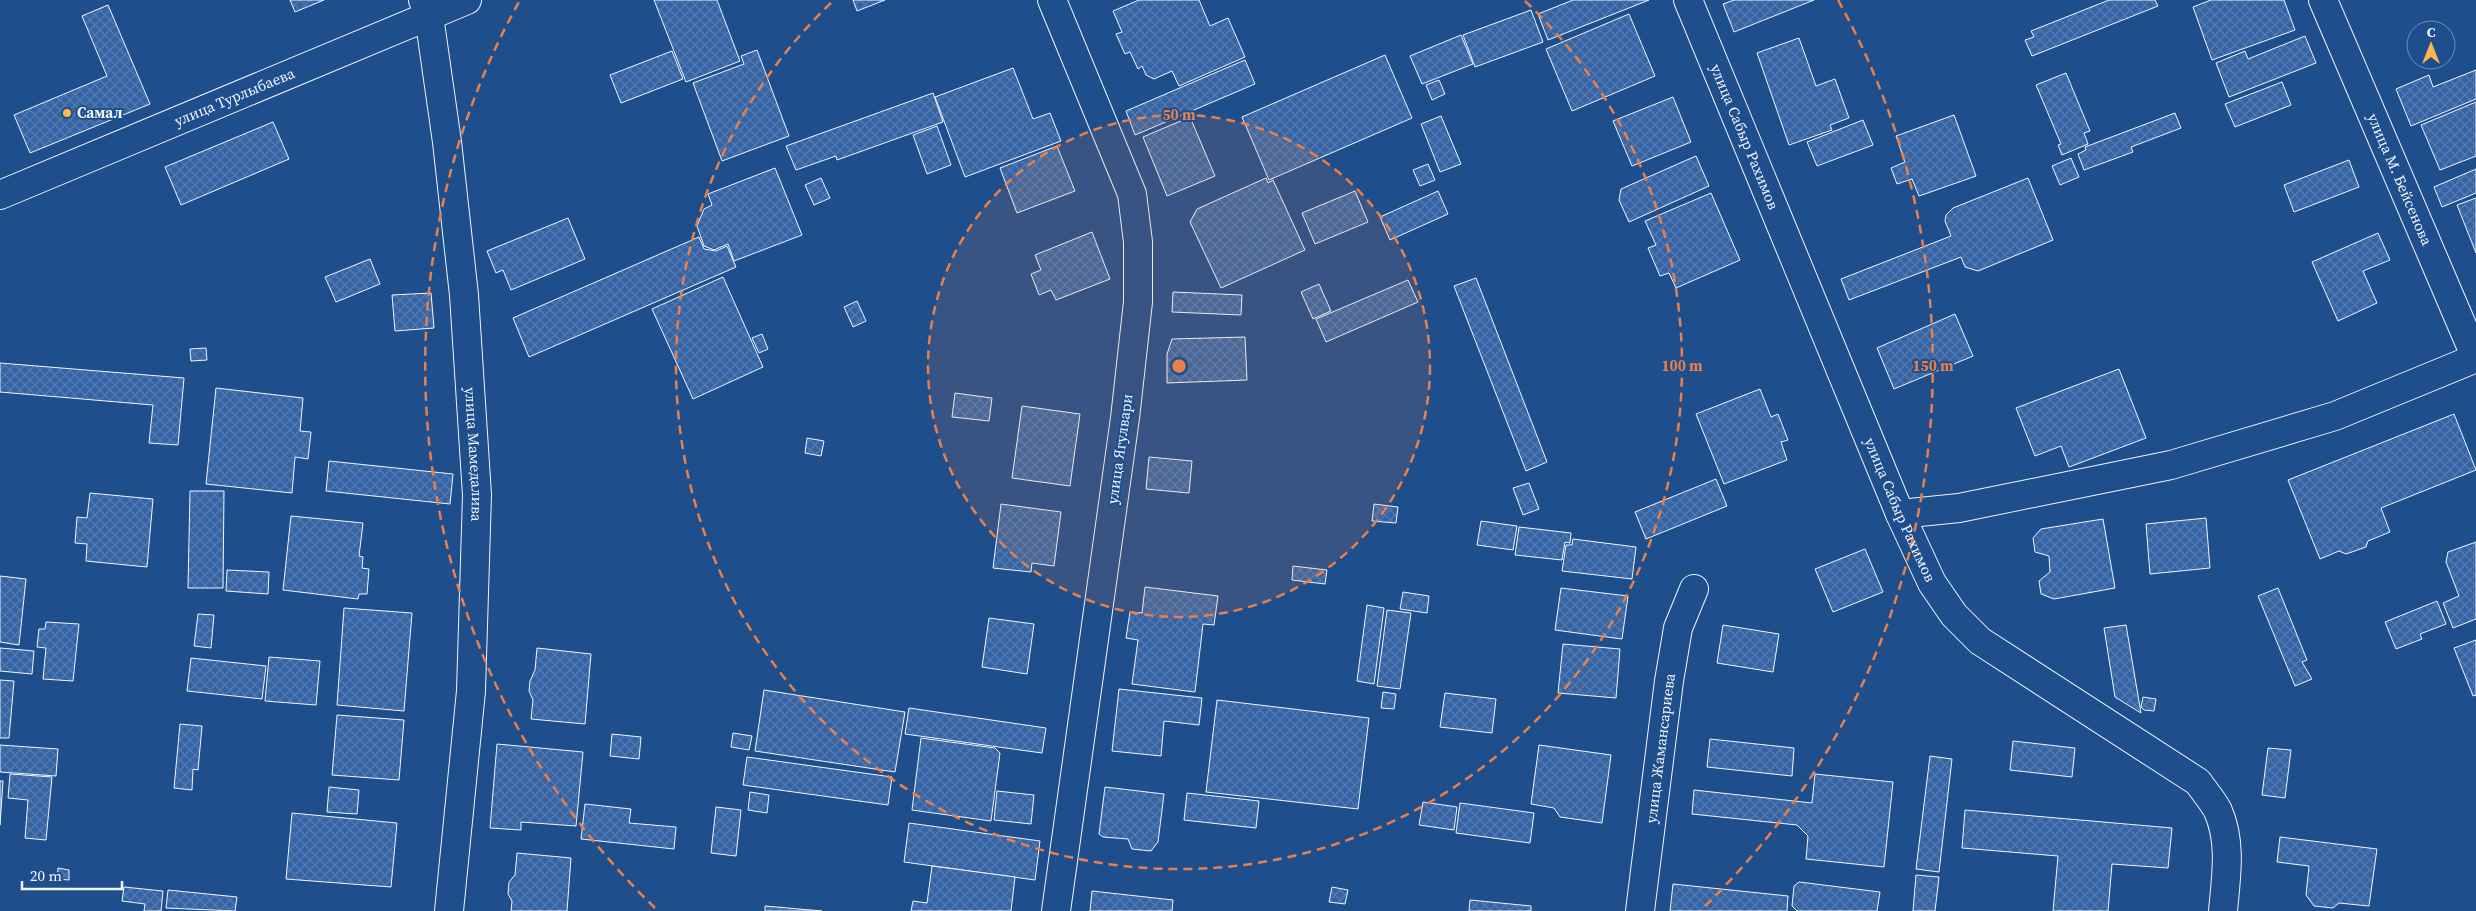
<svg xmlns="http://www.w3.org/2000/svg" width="2476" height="911" viewBox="0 0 2476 911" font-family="'Source Serif 4',serif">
  <defs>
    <pattern id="building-cross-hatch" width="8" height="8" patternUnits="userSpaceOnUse" patternTransform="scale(1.25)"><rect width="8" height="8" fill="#3563a3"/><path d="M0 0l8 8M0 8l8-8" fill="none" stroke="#537ab1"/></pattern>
  </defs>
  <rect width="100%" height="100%" fill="#1f4e8c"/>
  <g fill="url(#building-cross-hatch)" stroke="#f2f6ff">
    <path d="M290,0H324L295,12Z"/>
    <path d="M654,0H717L740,61L686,82Z"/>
    <path d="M853,0H885L857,11Z"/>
    <path d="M1139,0H1199L1210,26L1228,18L1245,57L1179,86L1172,71L1154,79L1146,75L1142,66L1138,69L1130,52L1125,54L1116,34L1122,32L1113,11Z"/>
    <path d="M1573,0H1649L1548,40L1538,14Z"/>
    <path d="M1734,0H1814L1734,32L1723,4Z"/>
    <path d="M2109,0H2155L2158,6L2032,56L2025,40L2034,37L2031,31Z"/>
    <path d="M2211,0H2284L2295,30L2212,60L2193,7Z"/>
    <path d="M108,5L150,104L30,153L14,115L107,76L82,16Z"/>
    <path d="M1531,10L1543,42L1475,67L1463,35Z"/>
    <path d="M1629,14L1655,76L1572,111L1546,49Z"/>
    <path d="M1461,35L1473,64L1422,84L1410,56Z"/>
    <path d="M2305,36L2316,63L2229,97L2216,63L2245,51L2248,59Z"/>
    <path d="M1799,38L1816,86L1835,79L1849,118L1830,125L1832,130L1789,145L1757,53Z"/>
    <path d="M757,50L789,136L722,161L693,83L744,64L741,56Z"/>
    <path d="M672,51L683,79L621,103L610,75Z"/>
    <path d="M1385,55L1412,118L1269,180L1242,117Z"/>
    <path d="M1245,60L1255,84L1135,135L1126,111Z"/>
    <path d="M1013,68L1033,119L1050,113L1061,141L965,177L935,97Z"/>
    <path d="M2476,70V99L2411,126L2396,89L2429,75L2433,87Z"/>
    <path d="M2066,73L2090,131L2084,133L2088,144L2062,155L2058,145L2061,144L2036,85Z"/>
    <path d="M1439,80L1445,94L1432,100L1426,85Z"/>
    <path d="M2282,82L2291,105L2235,127L2225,104Z"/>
    <path d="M933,93L943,122L837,160L836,156L796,170L786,146Z"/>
    <path d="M1673,97L1691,142L1632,166L1613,121Z"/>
    <path d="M2476,102V156L2440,170L2421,125Z"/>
    <path d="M2175,113L2181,128L2131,147L2133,152L2084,170L2078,154L2086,150L2085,147Z"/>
    <path d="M1954,115L1976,176L1919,196L1912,179L1897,184L1891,168L1905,162L1896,136Z"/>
    <path d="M1441,116L1461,164L1440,172L1421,124Z"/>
    <path d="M1190,117L1215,176L1167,196L1143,137Z"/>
    <path d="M1863,120L1873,145L1817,166L1807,142Z"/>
    <path d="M273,122L289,159L181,205L165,167Z"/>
    <path d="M937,126L951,165L927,174L913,135Z"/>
    <path d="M1057,146L1075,191L1017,213L1000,168Z"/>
    <path d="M1696,156L1709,186L1629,222L1619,200L1621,189Z"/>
    <path d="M2071,158L2079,177L2060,185L2052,166Z"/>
    <path d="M2349,160L2359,187L2294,212L2284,185Z"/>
    <path d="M1428,164L1435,180L1420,186L1413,170Z"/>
    <path d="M775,168L802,235L734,261L728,244L714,250L704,246L697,226L704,209L712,205L708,194Z"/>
    <path d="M2476,169V193L2442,207L2434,187Z"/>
    <path d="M821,178L830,198L814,205L805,185Z"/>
    <path d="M1266,178L1268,183L1273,180L1305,250L1221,288L1190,222L1197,209Z"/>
    <path d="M2028,178L2053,240L1978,271L1965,267L1961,257L1849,300L1841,279L1951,236L1945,221L1946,215L1953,208Z"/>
    <path d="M1355,191L1368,222L1315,244L1302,213Z"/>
    <path d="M1438,191L1448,214L1390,240L1380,217Z"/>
    <path d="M1711,193L1740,260L1676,288L1669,273L1660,276L1648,248L1656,245L1645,221Z"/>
    <path d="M2476,198V253L2457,205Z"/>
    <path d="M568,218L585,259L511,290L503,270L496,273L487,251Z"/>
    <path d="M1092,232L1110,279L1056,300L1051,290L1039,295L1031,274L1041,270L1035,255Z"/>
    <path d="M2378,233L2390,260L2363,271L2377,303L2338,321L2312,262Z"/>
    <path d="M699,237L704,249L716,251L727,246L736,267L529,357L513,318Z"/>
    <path d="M370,259L380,284L336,302L325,277Z"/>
    <path d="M723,277L763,367L693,399L652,309Z"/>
    <path d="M1476,278L1547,462L1526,471L1454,286Z"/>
    <path d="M1408,280L1418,302L1326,342L1316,319Z"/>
    <path d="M1319,284L1331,311L1313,319L1301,292Z"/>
    <path d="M1173,292L1242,295L1241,315L1172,312Z"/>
    <path d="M431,293L434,328L395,331L392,295Z"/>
    <path d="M857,301L866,321L853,327L844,307Z"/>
    <path d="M1955,314L1973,356L1894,389L1877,348Z"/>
    <path d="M762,334L768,349L759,353L752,338Z"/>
    <path d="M1245,337L1247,380L1167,383V354L1172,339Z"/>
    <path d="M206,348L207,360L191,361L190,349Z"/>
    <path d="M0,363L184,378L178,445L149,443L153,405L0,392Z"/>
    <path d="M2119,369L2146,438L2069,467L2061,446L2035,456L2016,408Z"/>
    <path d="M216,388L303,398L300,431L311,432L308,459L295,457L292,493L206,484Z"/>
    <path d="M1760,389L1771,417L1778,414L1788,440L1781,442L1787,460L1724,484L1696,414Z"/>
    <path d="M955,393L992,398L989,421L952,417Z"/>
    <path d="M1022,406L1080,414L1070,486L1012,478Z"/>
    <path d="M2454,414L2476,470L2381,508L2390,532L2368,541L2366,547L2346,554L2339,551L2320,559L2288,480Z"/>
    <path d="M807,438L824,441L821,456L805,453Z"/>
    <path d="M1149,457L1192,461L1189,493L1146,489Z"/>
    <path d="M329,461L453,474L450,504L326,491Z"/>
    <path d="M1716,479L1727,506L1646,539L1635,512Z"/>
    <path d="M1529,483L1539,509L1523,515L1513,488Z"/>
    <path d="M190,491H224L223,588H188Z"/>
    <path d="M90,493L153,499L147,567L86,561L87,544L75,543L77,517L87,518Z"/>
    <path d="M1001,504L1061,512L1054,566L1032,563L1031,572L993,568Z"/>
    <path d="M1374,504L1398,507L1396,523L1372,521Z"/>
    <path d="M291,516L363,523L359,556L363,557L362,568L369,569L367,594H359L358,599L283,590Z"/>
    <path d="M2206,518L2210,568L2150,574L2146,524Z"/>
    <path d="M2103,519L2115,588L2054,599L2041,594L2039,581L2050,572L2049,556L2035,552L2033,538L2041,529Z"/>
    <path d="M1481,521L1517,526L1513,550L1477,545Z"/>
    <path d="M1519,527L1571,533L1570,543L1565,542L1562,560L1515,555Z"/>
    <path d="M1573,539L1636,547L1632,579L1562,571L1566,545H1572Z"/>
    <path d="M2476,542V619L2453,628L2443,603L2459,596L2446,562L2448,552Z"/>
    <path d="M1865,549L1883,592L1833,612L1815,569Z"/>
    <path d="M1293,566L1327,570L1325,584L1292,580Z"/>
    <path d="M227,570L269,572L268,594L226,591Z"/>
    <path d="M0,576L26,579L19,645L0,642Z"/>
    <path d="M1145,587L1218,596L1214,625L1203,624L1195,692L1132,684L1138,640L1126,638L1130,612L1142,613Z"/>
    <path d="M1561,588L1628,596L1622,639L1555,630Z"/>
    <path d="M2278,588L2307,660L2302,662L2312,679L2295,686L2258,596Z"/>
    <path d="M1403,592L1429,596L1427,613L1400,609Z"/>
    <path d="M2437,601L2446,624L2420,634L2422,639L2396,649L2385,622Z"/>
    <path d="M1367,605L1384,608L1374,684L1357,681Z"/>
    <path d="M344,608L412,613L404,711L337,705Z"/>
    <path d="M1387,610L1411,613L1400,689L1377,686Z"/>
    <path d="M198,614L214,615L211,648L194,646Z"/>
    <path d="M989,618L1034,624L1027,674L982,667Z"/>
    <path d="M46,622L79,624L73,681L43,679L46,648L37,647L39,629H45Z"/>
    <path d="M1723,625L1779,634L1773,672L1717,663Z"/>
    <path d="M2126,625L2141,713L2115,697L2104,628Z"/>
    <path d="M2476,640V695L2473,696L2454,648Z"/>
    <path d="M1563,644L1620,649L1616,698L1558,693Z"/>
    <path d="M0,648L34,651L32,674L0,671Z"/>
    <path d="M537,648L591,654L585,724L531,719L533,700L529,691L530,681L535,670Z"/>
    <path d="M269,657L320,661L316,705L265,701Z"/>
    <path d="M191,658L266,666L262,699L187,691Z"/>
    <path d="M0,680L14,681L9,738H0Z"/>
    <path d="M1119,689L1202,698L1199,725L1164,721L1161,756L1112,751Z"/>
    <path d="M764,690L905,712L895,772L755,751Z"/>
    <path d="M1383,692L1396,694L1394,709L1381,708Z"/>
    <path d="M1445,693L1496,699L1492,733L1440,727Z"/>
    <path d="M2143,697L2156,699L2154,711L2144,710L2141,707Z"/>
    <path d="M1217,700L1369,718L1358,809L1206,792Z"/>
    <path d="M909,708L1046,728L1042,753L905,734Z"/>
    <path d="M337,715L404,720L399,780L332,775Z"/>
    <path d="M180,724L202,726L198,770L193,769L192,790L174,788Z"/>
    <path d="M733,733L752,736L749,750L731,747Z"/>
    <path d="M612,734L641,737L639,759L610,756Z"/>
    <path d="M921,738L995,748L1000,753L991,821L912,810Z"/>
    <path d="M1710,739L1794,748L1792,776L1707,767Z"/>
    <path d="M2013,741L2075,748L2072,777L2010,770Z"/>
    <path d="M497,744L583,752L576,826L521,822V830L490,828Z"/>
    <path d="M0,745L58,749L56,776L0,772Z"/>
    <path d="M1539,745L1611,755L1602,823L1560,817L1554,808L1531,804Z"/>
    <path d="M2268,748L2291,750L2285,798L2262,795Z"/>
    <path d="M1930,756L1952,759L1939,872L1916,869Z"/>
    <path d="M747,757L892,777L888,805L743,785Z"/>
    <path d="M10,774L52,777L46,840L25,838L28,800L8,798Z"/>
    <path d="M1815,774L1893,782L1884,867L1806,859L1808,836L1797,825L1692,814L1694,790L1812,803Z"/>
    <path d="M0,781H3L0,825Z"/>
    <path d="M329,787L359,790L357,814L327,812Z"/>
    <path d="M1105,787L1164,794L1158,842L1151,851L1132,849L1128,839L1103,837L1099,834Z"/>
    <path d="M997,791L1034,795L1031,824L994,820Z"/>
    <path d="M750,792L769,795L767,813L748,810Z"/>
    <path d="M1187,793L1259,801L1256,828L1184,820Z"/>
    <path d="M1423,802L1457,807L1454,830L1419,825Z"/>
    <path d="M1460,803L1534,813L1530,843L1456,833Z"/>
    <path d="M585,804L631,809L629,823L676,827L674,849L581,839Z"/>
    <path d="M716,807L741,810L736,856L711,853Z"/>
    <path d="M1965,810L2172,828L2168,868L2112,864L2108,911H2053L2058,856L1962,848Z"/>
    <path d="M292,813L397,823L391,887L286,879Z"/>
    <path d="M909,823L1040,841L1035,880L904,862Z"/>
    <path d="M2280,837L2377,849L2369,906L2339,903L2333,908L2314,906L2306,895L2309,866L2277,862Z"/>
    <path d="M517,853L571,858L567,911H511L512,901L508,894L509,882L515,875Z"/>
    <path d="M932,866L1015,877L1011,911H911L913,901L927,903Z"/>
    <path d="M58,868L69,870V880L57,879Z"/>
    <path d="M1916,875L1939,877L1935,911H1913Z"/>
    <path d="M1799,882L1880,892L1877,911H1797L1792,906L1794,886Z"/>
    <path d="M1673,884L1788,896L1787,911H1670Z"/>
    <path d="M124,887L163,891L161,911H144L145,904L122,901Z"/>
    <path d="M1332,887L1348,890L1345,904L1329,902Z"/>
    <path d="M168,890L237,897L235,911L166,908Z"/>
    <path d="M1092,891L1173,900L1172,911H1090Z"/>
    <path d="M1470,900L1531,906V911H1469Z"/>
    <path d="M765,906L822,911H765Z"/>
  </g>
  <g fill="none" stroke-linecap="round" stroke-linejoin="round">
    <defs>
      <g id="minor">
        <path id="s1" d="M423,0L429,16L447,142L464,295L477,495L471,691L449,911"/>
        <path d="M1052,0L1132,194L1138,242V302L1125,418L1056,911"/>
        <path id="s2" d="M1688,0L1900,514L1932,583L1954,615L1980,641L2198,782C2204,791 2213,801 2218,811C2232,843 2226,877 2223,911"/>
        <path id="s3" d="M2323,0L2476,358"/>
        <path id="s4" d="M0,195L467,0"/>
        <path d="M1900,514L1959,508L2171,465L2335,416L2476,358"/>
        <path id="s5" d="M1640,911L1669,681L1678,628L1694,589"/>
      </g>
    </defs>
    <use href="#minor" stroke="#f2f6ff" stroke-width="30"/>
    <use href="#minor" stroke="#1f4e8c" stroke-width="28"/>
  </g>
  <circle cx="1179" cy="366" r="251" fill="#ea8049" fill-opacity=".12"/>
  <g fill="none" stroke="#ea8049" stroke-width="2.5" stroke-dasharray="9 6">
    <circle cx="1179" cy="366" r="251"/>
    <path d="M1525 1A503 503 0 1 1 833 1"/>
    <path d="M655 908A754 754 0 0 1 520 0M1838 0A754 754 0 0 1 1703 908"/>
  </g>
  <circle fill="#ffb74d" stroke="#1f4e8c" stroke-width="2" cx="67" cy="113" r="5"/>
  <g text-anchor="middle" stroke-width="4" stroke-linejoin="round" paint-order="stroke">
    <g font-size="15" fill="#f2f6ff" stroke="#1f4e8c">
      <text dy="5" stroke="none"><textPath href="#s4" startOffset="254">улица Турлыбаева</textPath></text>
      <text dy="5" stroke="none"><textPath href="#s2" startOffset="148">улица Сабыр Рахимов</textPath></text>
      <text dy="5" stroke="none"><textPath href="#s3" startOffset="195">улица М. Бейсенова</textPath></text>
      <text transform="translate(1120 449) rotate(-82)" y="5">улица Ягулвари</text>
      <text dy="5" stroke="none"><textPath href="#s1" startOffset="458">улица Мамедалива</textPath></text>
      <text dy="5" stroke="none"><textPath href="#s2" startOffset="552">улица Сабыр Рахимов</textPath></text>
      <text dy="5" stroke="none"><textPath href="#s5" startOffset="164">улица Жамансариева</textPath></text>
    </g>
    <g font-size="15" font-weight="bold" fill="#f2f6ff" stroke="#1f4e8c" text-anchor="start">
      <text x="77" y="118">Самал</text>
    </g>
  </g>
  <circle cx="1179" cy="366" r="8" fill="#ea8049" stroke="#1f4e8c" stroke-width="2.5"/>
  <g font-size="15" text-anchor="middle" font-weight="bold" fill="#ea8049" stroke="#1f4e8c" stroke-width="4" stroke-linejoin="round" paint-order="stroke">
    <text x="1179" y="120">50 m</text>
    <text x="1682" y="371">100 m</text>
    <text x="1933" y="371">150 m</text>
  </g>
  <g transform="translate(2431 45)"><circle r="24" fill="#1f4e8c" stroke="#7391ba"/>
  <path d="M0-4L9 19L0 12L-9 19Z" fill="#ffb74d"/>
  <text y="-8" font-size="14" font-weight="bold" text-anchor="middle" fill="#f2f6ff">С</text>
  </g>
  <path d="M22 881v8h100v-8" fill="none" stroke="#f2f6ff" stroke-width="2.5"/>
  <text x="30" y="881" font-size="15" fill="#f2f6ff" stroke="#1f4e8c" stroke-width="4" paint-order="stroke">20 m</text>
</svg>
